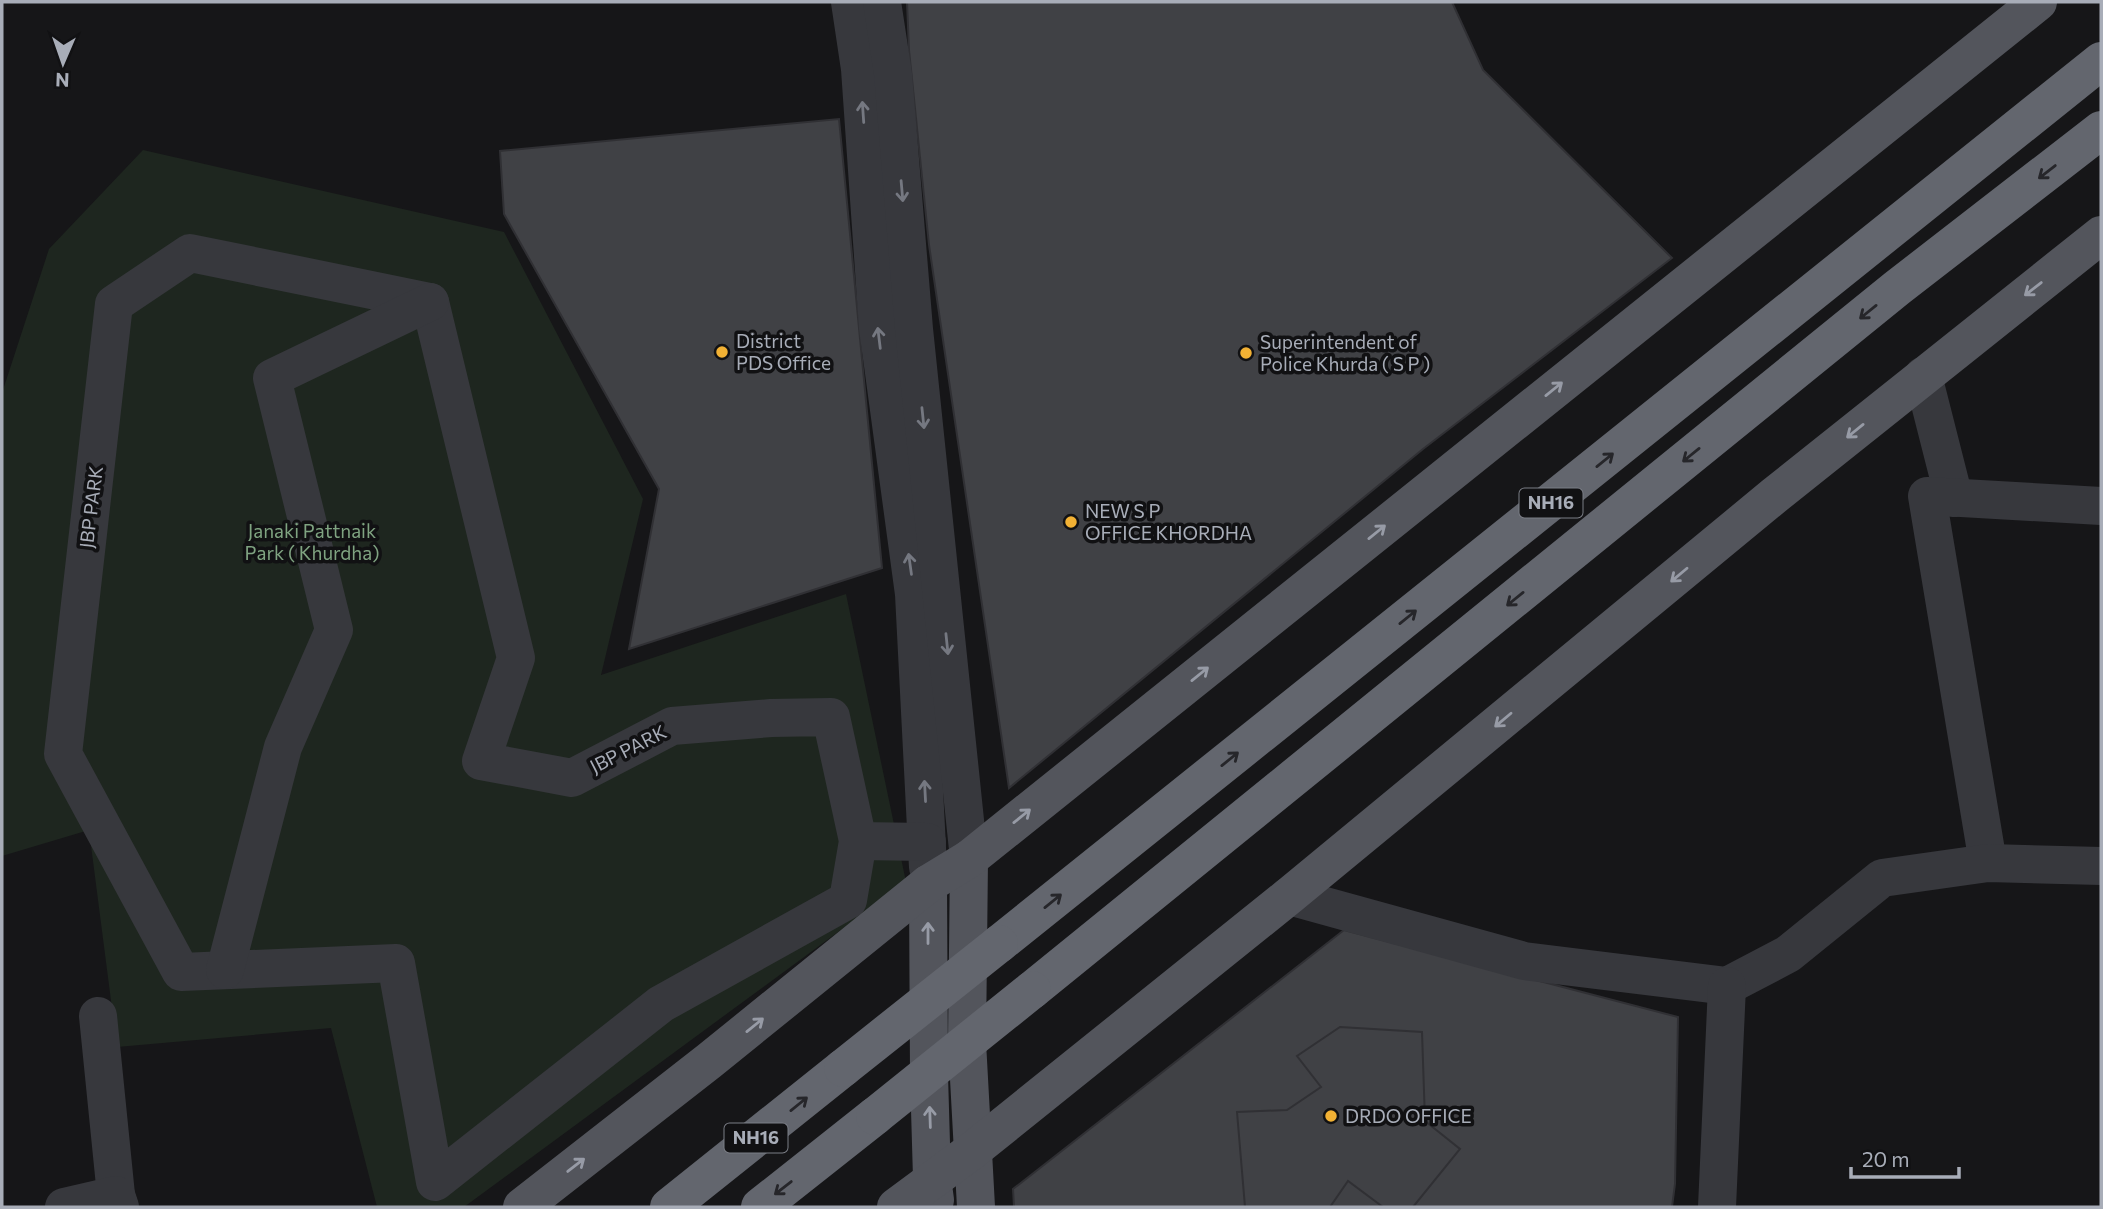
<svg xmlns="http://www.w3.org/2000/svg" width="2103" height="1209" viewBox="0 0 2103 1209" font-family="Commissioner,sans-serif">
  <rect width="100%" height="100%" fill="#161618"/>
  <path fill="#1e261f" d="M143,150L504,232L643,499L601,675L846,594L906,882L464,1207H377L331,1028L117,1047L89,830L2,856V393L49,249Z"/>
  <g fill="#404145" stroke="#303034" stroke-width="2">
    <path d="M907,2H1452L1483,70L1672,258L1423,449L1009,788L929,245L909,50Z"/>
    <path d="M839,119L882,568L629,649L659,489L504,214L500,151Z"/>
    <path d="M1344,930L1678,1017L1675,1184L1672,1207H1014L1013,1189Z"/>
    <path d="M1340,1027L1422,1032L1425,1121L1460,1149L1413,1207H1383L1348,1181L1330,1207H1245L1237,1112L1287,1110L1321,1087L1297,1056Z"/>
  </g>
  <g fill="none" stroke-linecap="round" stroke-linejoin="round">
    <g stroke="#37383d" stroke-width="38">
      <path d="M850,2L860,69L878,328L914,594L928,867"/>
      <path d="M882,2L893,74L914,329L969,859"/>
      <path d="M1923,376L1954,498"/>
      <path d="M858,841L831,717L771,718L672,726L572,778L481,761L516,658L430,302L190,253L114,304L63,754L181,972L396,963L435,1182L661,1004L848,900L858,841L927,842"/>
      <path d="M1988,863L1927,496L2101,506"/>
      <path d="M1289,896L1524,961L1727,986L1788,954L1882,878L1988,863L2101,866"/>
      <path d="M225,970L283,747L334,630L272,378L430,302"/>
      <path d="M98,1016L116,1195"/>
      <path d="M64,1207L116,1195L120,1207"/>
      <path d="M1717,1207L1727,986"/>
    </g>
    <g stroke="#53555c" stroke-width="38">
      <path d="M969,859L967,1042L976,1207"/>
      <path d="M928,884L929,1075L932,1178L935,1200"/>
      <path d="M522,1207L709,1061L928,884L969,859L2038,2"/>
      <path d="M896,1207L973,1150L1289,896L1775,495L2101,235"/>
    </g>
    <g stroke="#63666e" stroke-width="38">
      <path d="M999,944L2101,61"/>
      <path d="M1032,990L1897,288L2101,130"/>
      <path d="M669,1207L843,1068"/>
      <path d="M760,1207L875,1116"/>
    </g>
    <g stroke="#63666e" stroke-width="38">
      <path d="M843,1068L999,944"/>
      <path d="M875,1116L1032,990"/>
    </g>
  </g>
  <defs><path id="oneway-shaft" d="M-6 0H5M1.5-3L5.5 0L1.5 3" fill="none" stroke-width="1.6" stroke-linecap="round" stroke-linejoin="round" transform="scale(1.75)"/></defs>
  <g stroke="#757881">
    <use href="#oneway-shaft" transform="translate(863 112) rotate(-94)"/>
    <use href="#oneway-shaft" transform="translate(902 191) rotate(85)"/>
    <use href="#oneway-shaft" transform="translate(879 338) rotate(-97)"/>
    <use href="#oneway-shaft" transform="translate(923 418) rotate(84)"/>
    <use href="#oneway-shaft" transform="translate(910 564) rotate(-98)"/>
    <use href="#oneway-shaft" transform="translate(947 644) rotate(84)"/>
    <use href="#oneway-shaft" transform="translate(925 791) rotate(-93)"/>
  </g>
  <g stroke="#26262a">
    <use href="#oneway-shaft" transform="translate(2047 172) rotate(142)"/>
    <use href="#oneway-shaft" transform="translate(1868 312) rotate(141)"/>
    <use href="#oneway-shaft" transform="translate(1691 455) rotate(141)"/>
    <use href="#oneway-shaft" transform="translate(1605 460) rotate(-39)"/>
    <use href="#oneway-shaft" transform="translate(1515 599) rotate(141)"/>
    <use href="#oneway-shaft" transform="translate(1408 617) rotate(-39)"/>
    <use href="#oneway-shaft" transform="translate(1230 759) rotate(-39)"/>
    <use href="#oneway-shaft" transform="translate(1053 901) rotate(-39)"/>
    <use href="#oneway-shaft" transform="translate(799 1104) rotate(-39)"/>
    <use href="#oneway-shaft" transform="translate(783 1188) rotate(142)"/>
  </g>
  <g stroke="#979ba6">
    <use href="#oneway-shaft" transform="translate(2033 289) rotate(142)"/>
    <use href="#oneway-shaft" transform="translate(1554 389) rotate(-39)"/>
    <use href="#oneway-shaft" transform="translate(1855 431) rotate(141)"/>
    <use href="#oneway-shaft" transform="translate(1377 532) rotate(-39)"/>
    <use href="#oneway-shaft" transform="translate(1679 575) rotate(140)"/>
    <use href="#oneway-shaft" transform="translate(1200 674) rotate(-39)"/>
    <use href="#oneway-shaft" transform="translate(1503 720) rotate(140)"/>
    <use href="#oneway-shaft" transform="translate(1022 816) rotate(-39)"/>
    <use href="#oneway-shaft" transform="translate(928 933) rotate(-90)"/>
    <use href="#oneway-shaft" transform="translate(755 1025) rotate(-39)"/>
    <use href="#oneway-shaft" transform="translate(930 1117) rotate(-92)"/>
    <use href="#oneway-shaft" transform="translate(576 1165) rotate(-38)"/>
  </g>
  <g fill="#f2b134" stroke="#111113" stroke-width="2.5">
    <circle cx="722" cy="352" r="7"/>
    <circle cx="1246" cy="353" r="7"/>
    <circle cx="1071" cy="522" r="7"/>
    <circle cx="1331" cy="1116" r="7"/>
  </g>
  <g text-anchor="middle" stroke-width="7" stroke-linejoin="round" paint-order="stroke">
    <g fill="#111113" stroke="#7b7e86" stroke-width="2">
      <rect x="1519.5" y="488.5" width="63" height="29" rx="5"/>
      <rect x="724.5" y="1123.5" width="63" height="29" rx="5"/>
    </g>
    <g font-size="18" font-weight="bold" fill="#a8adb8">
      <text x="1551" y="509">NH16</text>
      <text x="756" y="1144">NH16</text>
    </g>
    <g font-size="19" fill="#a8adb8" stroke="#111113" text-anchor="start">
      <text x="736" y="348">District<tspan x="736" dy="22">PDS Office</tspan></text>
      <text x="1260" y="349">Superintendent of<tspan x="1260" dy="22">Police Khurda ( S P )</tspan></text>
      <text x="1085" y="518">NEW S P<tspan x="1085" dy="22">OFFICE KHORDHA</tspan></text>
      <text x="1345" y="1123">DRDO OFFICE</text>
    </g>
    <g font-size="19" fill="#a8adb8" stroke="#111113">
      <text transform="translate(91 507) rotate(-83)" y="7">JBP PARK</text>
      <text transform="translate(628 749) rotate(-27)" y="7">JBP PARK</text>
    </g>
    <g font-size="19" fill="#7fa381" stroke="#111113">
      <text x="312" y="538">Janaki Pattnaik<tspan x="312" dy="22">Park ( Khurdha)</tspan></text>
    </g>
  </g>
  <rect width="2103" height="1209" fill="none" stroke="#a8adb8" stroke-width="7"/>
  <g transform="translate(63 63) rotate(182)" stroke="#111113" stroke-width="5" paint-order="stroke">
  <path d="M0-5L12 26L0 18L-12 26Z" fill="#a8adb8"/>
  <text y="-10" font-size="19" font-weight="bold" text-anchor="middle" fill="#a8adb8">N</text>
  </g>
  <path d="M1851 1167v10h108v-10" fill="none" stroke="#a8adb8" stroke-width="3.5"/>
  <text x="1862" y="1167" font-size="21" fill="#a8adb8" stroke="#111113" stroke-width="5" paint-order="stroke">20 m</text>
</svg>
